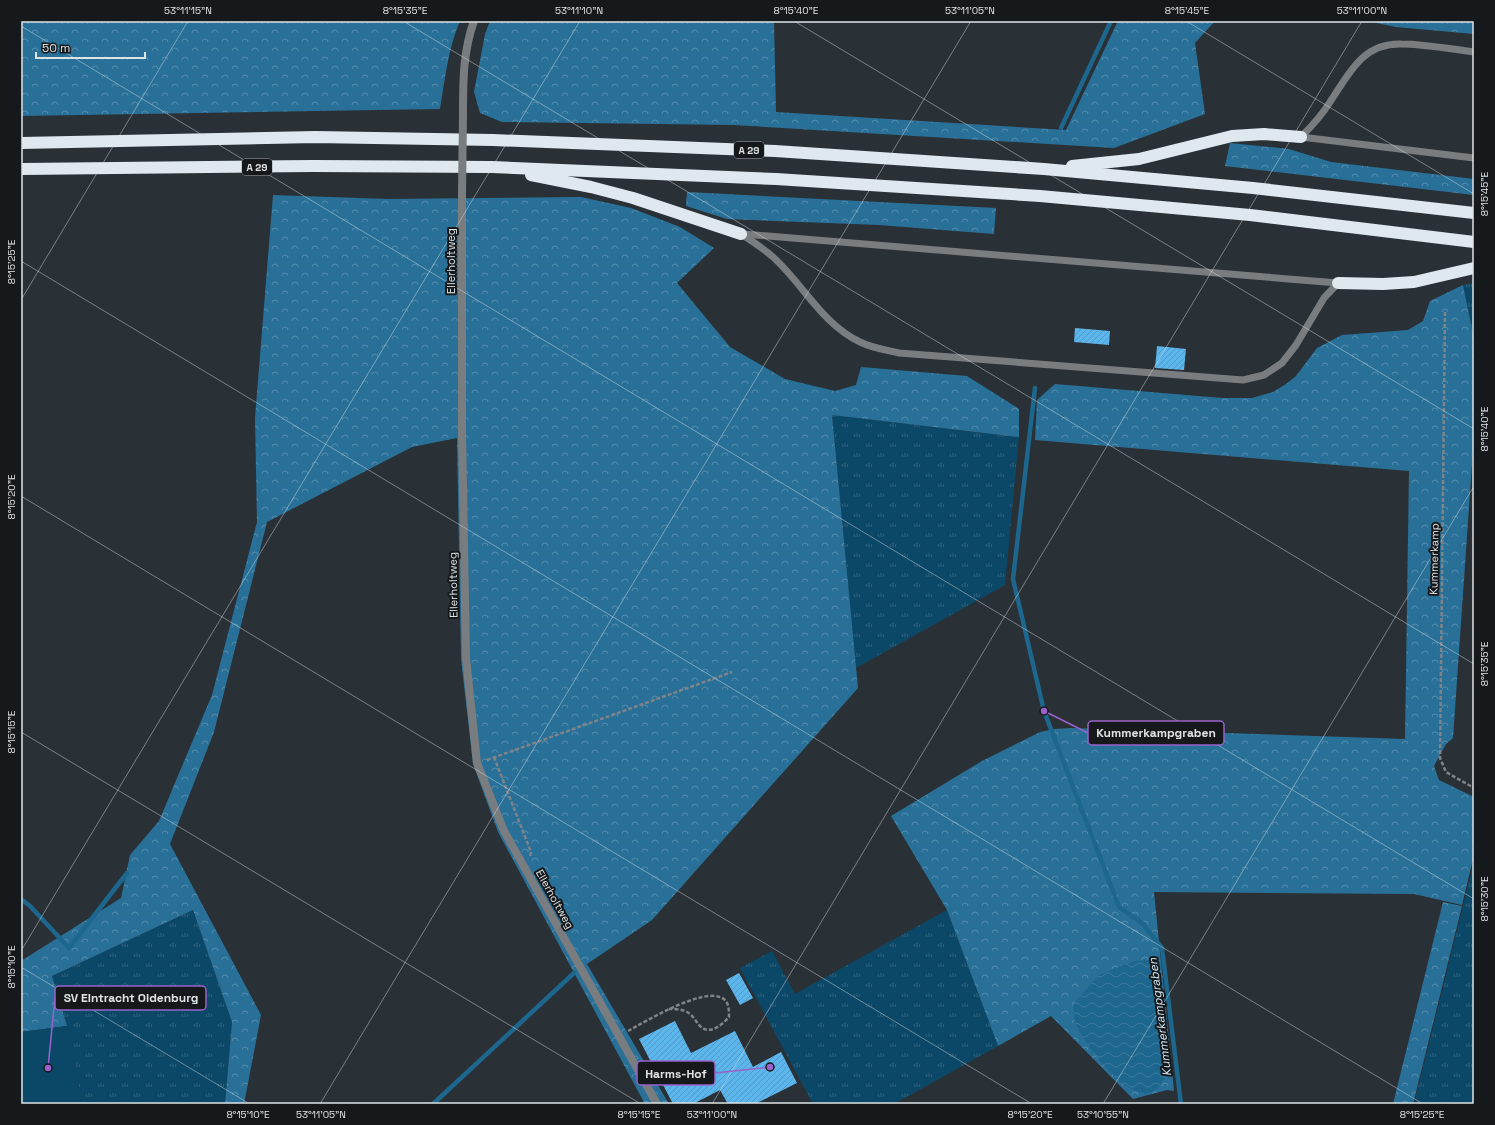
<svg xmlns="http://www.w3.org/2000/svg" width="1495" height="1125" viewBox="0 0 1495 1125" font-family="'Space Grotesk',sans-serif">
  <defs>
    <pattern id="grass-tufts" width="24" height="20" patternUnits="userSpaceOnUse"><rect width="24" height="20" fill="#0b4867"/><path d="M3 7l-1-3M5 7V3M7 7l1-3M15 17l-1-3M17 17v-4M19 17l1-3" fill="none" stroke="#2e627d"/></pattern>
    <pattern id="forest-crowns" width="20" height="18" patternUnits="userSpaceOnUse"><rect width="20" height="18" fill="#297098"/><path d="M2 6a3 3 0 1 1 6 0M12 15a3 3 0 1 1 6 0" fill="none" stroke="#528bab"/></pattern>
    <pattern id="water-waves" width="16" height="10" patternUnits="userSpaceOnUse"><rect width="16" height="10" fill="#1d668e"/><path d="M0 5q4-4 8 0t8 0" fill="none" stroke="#3d7c9e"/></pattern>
    <pattern id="building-hatch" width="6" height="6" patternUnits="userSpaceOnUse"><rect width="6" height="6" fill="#5bb6ed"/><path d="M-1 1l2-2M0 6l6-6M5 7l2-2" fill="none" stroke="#559ac3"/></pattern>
  </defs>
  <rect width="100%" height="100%" fill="#2a3136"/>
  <g fill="url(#grass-tufts)">
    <path d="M1474,283V339L1463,285Z"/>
    <path d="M832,415L1019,437L1005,585L856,668Z"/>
    <path d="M1474,862V1104H1414Z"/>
    <path d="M193,910L232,1022L225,1104H192V1103L181,1104H82L67,1026L52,976Z"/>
    <path d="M947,910L998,1046L894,1104H813L740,968L772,951L795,994Z"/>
  </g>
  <g fill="url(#forest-crowns)">
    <path d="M21,21H460C448,49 445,79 440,109L21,116Z"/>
    <path d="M490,21H774L776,112L1066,130L1118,21H1215L1195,43L1205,114L1114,148L733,125L502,122L480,113L474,92L485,34Z"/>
    <path d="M1367,21H1474V34L1396,27Z"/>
    <path d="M1230,143L1289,149L1331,162L1474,179V195L1225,166Z"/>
    <path d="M687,192L996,208L994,234L879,225L727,219L686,206Z"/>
    <path d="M273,195L388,199L581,197L631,208L680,227L714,248L677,283L730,347L785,379L835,391L856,385L861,367L967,376L1019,409V437L832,415L858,688L652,920L587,964L669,1104H645L498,832L473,764L461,659L457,438L412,447L267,522L214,732L170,844L261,1015L244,1104H225L232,1022L193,910L52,976L67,1026L21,1032V961L121,898L130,855L159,821L212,695L257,522L255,418Z"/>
    <path d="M1463,285L1474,339V435L1453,738L1446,744L1434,766L1439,780L1474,797V855L1462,905L1414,894L1154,892L1174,1091L1167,1090L1133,1099L1051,1016L998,1046L947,910L891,816L982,761L1040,732L1054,729L1071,728L1405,739L1409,471L1035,440L1037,400L1055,384L1222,398H1252L1273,392L1286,384L1296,376L1317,348L1342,335L1408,330L1423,321L1430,301Z"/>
    <path d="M1443,902L1462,906L1413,1104H1393Z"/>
  </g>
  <path fill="#0b4867" d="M67,1026L82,1104H21V1032Z"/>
  <path fill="url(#water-waves)" d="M1150,960L1164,1079C1142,1125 1086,1046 1076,1025C1073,1019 1074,1010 1074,1003L1099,975L1134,961Z"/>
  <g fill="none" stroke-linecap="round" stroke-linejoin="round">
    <g stroke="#1d668e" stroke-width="4.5">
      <path d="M1061,128L1111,21"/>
      <path d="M1035,388L1013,579L1044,711L1119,907L1142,923L1162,948L1181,1104"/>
      <path d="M21,899L30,906L69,948L127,873"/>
      <path d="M433,1104L574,973"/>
    </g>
  </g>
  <g fill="url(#building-hatch)">
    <path d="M1075,328L1110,331L1109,345L1074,342Z"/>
    <path d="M1157,346L1186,349L1184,370L1155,368Z"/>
    <path d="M739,973L753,998L740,1005L726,980Z"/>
    <path d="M675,1021L691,1053L735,1031L753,1067L781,1052L797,1083L755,1104H728L720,1090L693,1104H673L639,1039Z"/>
  </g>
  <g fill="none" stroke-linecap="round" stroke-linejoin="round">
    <g stroke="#7e8488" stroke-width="2.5" stroke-dasharray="4 2" stroke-linecap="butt">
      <path d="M1445,312L1440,758L1446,772L1474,788"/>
      <path d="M494,757L531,852L530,856"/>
      <path d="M487,760L732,672"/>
      <path d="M628,1031C646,1021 703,987 722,998C729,1001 729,1010 729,1017C723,1024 710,1036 700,1026C696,1022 693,1015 687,1012C682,1009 675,1009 669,1009"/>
    </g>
    <g stroke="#797d7f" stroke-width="7">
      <path d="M1301,137C1312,126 1322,115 1330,102C1349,74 1362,43 1401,44C1424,44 1451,49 1474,52"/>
      <path d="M1301,137L1474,158"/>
      <path d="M741,234C752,241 763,248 773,257C803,284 822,324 860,342C872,348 886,350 899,353L1243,380L1264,375L1282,363L1296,345L1324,298L1338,283"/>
      <path d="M743,234L1338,283"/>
    </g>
    <g stroke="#797d7f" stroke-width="8">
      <path d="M463,114C463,82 463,51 474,21"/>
      <path d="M462,195V431L466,658L477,763L504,831L657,1104"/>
    </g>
    <g stroke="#dee8ee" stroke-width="12">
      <path d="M21,143L315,137L493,140L775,151L1044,169L1253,188L1474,213"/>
      <path d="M1072,166L1139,159L1232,136L1264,134L1301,137"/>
      <path d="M21,169L313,166L492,167L776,179L1040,196L1250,215L1474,242"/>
      <path d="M531,175L591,187L633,198L741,234"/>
      <path d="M1338,283L1383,284L1414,282L1474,268"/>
    </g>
    <path stroke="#797d7f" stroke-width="8" d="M462,195L463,114"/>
  </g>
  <path fill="none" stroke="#dee3e6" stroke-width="1" stroke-opacity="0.45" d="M403,21L1474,664M794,21L1474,429M1186,21L1474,194M21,26L1474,899M21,261L1423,1104M21,300L188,21M21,496L1032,1104M21,732L641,1104M21,951L580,21M21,967L250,1104M320,1104L971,21M712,1104L1362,21M1103,1104L1474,486"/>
  <g text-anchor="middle" stroke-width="4" stroke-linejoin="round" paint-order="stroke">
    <g fill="#15191b" stroke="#a2a6a9" stroke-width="1">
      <rect x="734" y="142" width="30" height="16" rx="3"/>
      <rect x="242" y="159" width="30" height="16" rx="3"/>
    </g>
    <g font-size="10" font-weight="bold" fill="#dee3e6">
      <text x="749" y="154">A 29</text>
      <text x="257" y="171">A 29</text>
    </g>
    <g font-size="11" fill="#dee3e6" stroke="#15191b">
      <text transform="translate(451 261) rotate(-90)" y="4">Ellerholtweg</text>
      <text transform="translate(1434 559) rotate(-89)" y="4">Kummerkamp</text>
      <text transform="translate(453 585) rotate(-91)" y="4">Ellerholtweg</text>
      <text transform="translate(555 899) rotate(61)" y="4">Ellerholtweg</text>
    </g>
    <g font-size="12" font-style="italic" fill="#d2e7f6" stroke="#15191b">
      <text transform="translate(1160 1017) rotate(-97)" y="4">Kummerkampgraben</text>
    </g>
  </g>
  <path fill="none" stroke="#9963cb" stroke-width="1.5" d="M1044 711L1088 733M48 1068L55 998M770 1067L715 1073"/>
  <g fill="#9963cb" stroke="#15191b" stroke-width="1.5">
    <circle cx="1044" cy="711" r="4"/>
    <circle cx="48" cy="1068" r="4"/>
    <circle cx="770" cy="1067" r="4"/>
  </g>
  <g fill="#15191b" stroke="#9963cb" stroke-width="1.5">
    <rect x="1088" y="721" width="136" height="24" rx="4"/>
    <rect x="55" y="986" width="151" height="24" rx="4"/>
    <rect x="637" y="1061" width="78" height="24" rx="4"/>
  </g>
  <g font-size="12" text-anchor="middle" font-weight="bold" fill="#dee3e6">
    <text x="1156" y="737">Kummerkampgraben</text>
    <text x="131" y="1002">SV Eintracht Oldenburg</text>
    <text x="676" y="1078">Harms-Hof</text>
  </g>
  <rect width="1495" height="1125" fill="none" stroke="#15191b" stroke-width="44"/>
  <path d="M36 52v6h109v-6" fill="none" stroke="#dee3e6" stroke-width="2"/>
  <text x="42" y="52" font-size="12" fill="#dee3e6" stroke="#15191b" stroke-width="3" paint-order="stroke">50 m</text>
  <rect x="22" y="22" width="1451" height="1081" fill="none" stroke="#dee3e6" stroke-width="1.5"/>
  <g font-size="10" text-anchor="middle" fill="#dee3e6">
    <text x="188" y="14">53°11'15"N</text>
    <text x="405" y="14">8°15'35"E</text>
    <text x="579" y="14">53°11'10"N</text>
    <text x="796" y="14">8°15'40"E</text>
    <text x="970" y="14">53°11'05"N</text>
    <text x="1187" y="14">8°15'45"E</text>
    <text x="1362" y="14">53°11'00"N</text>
    <text transform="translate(1484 194) rotate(-90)" y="4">8°15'45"E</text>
    <text transform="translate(11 262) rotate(-90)" y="4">8°15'25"E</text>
    <text transform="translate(1484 429) rotate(-90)" y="4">8°15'40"E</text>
    <text transform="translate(11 497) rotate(-90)" y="4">8°15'20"E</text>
    <text transform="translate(1484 664) rotate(-90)" y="4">8°15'35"E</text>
    <text transform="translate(11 732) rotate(-90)" y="4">8°15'15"E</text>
    <text transform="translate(1484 899) rotate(-90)" y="4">8°15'30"E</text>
    <text transform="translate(11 967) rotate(-90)" y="4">8°15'10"E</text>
    <text x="248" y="1118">8°15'10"E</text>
    <text x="321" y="1118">53°11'05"N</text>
    <text x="639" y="1118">8°15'15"E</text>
    <text x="712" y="1118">53°11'00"N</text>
    <text x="1030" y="1118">8°15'20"E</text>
    <text x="1103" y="1118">53°10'55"N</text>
    <text x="1422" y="1118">8°15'25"E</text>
  </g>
</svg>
